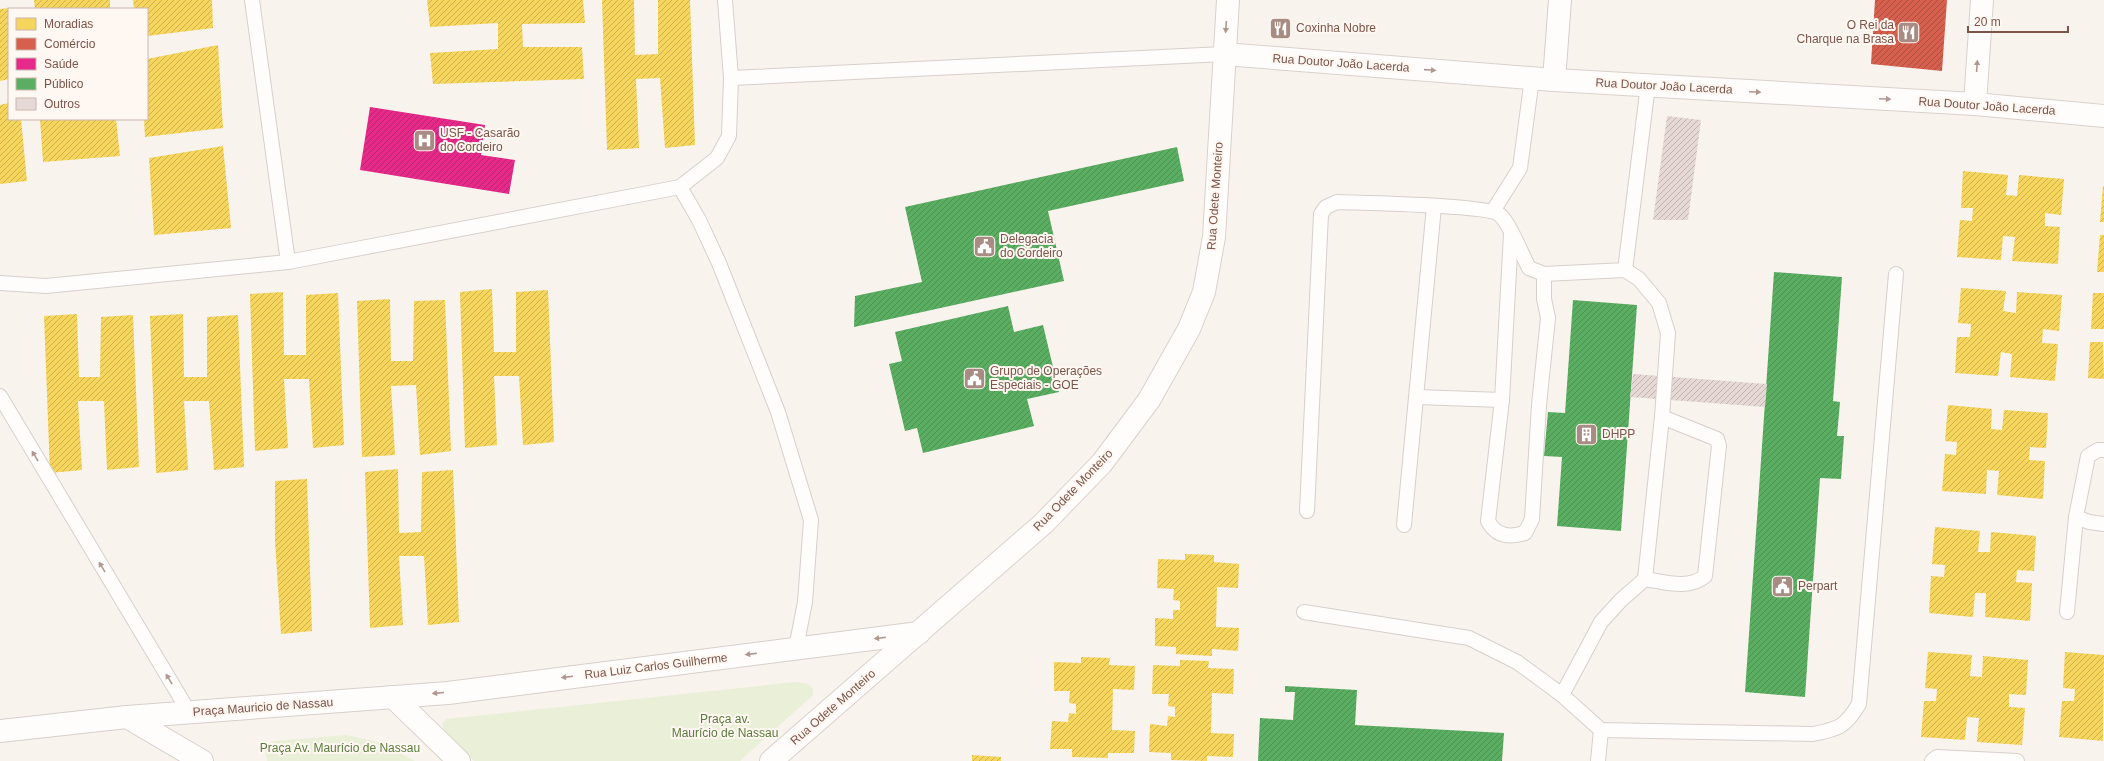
<svg xmlns="http://www.w3.org/2000/svg" width="2104" height="761" viewBox="0 0 2104 761" font-family="Arial,sans-serif">
  <defs>
    <pattern id="homes-hatch" width="6" height="6" patternUnits="userSpaceOnUse"><rect width="6" height="6" fill="#f6d55c"/><path d="M-1 1l2-2M0 6l6-6M5 7l2-2" fill="none" stroke="#ccaf4e"/></pattern>
    <pattern id="shops-hatch" width="6" height="6" patternUnits="userSpaceOnUse"><rect width="6" height="6" fill="#d6604d"/><path d="M-1 1l2-2M0 6l6-6M5 7l2-2" fill="none" stroke="#aa4e3f"/></pattern>
    <pattern id="health-hatch" width="6" height="6" patternUnits="userSpaceOnUse"><rect width="6" height="6" fill="#e7298a"/><path d="M-1 1l2-2M0 6l6-6M5 7l2-2" fill="none" stroke="#b6256d"/></pattern>
    <pattern id="public-hatch" width="6" height="6" patternUnits="userSpaceOnUse"><rect width="6" height="6" fill="#5aae61"/><path d="M-1 1l2-2M0 6l6-6M5 7l2-2" fill="none" stroke="#4f9052"/></pattern>
    <pattern id="building-hatch" width="6" height="6" patternUnits="userSpaceOnUse"><rect width="6" height="6" fill="#e6d9d5"/><path d="M-1 1l2-2M0 6l6-6M5 7l2-2" fill="none" stroke="#bfb3af"/></pattern>
  </defs>
  <rect width="100%" height="100%" fill="#f9f3ee"/>
  <g fill="#e9f0d7">
    <path d="M796,682L809,684L813,689V695L740,761H474L445,731L442,724L446,719Z"/>
    <path d="M347,735L378,742L415,761H267L265,746L274,741Z"/>
  </g>
  <g fill="url(#homes-hatch)">
    <path d="M34,0H110V9H35Z"/>
    <path d="M133,0H212L213,28L147,36V9H134Z"/>
    <path d="M427,0H583L585,23L522,24L523,47H582L584,79L433,84L430,53L498,49V23L430,27Z"/>
    <path d="M602,0H634L635,55L658,54V0H690L695,145L665,148L660,78L636,79L639,148L607,150Z"/>
    <path d="M9,8V79L0,81V9Z"/>
    <path d="M218,45L223,128L145,137L144,119H147V59Z"/>
    <path d="M9,103V119H21L27,181L0,184V105Z"/>
    <path d="M40,119H116L120,156L43,162Z"/>
    <path d="M223,146L231,228L154,235L149,158Z"/>
    <path d="M1963,171L2008,175L2006,195L2017,196L2019,175L2064,179L2061,215L2045,213V226L2060,227L2058,264L2012,261L2015,237L2003,236L2001,260L1957,257L1960,220L1972,221L1973,208H1961Z"/>
    <path d="M2103,186H2104V222H2100Z"/>
    <path d="M2100,235H2104V272H2097Z"/>
    <path d="M1961,288L2006,291L2003,311L2016,313L2017,292L2062,295L2059,331L2043,329L2042,343L2058,344L2055,381L2010,377L2012,354L2001,352L1998,376L1955,373L1957,337H1970L1971,324L1958,323Z"/>
    <path d="M492,289L494,352H516V292L548,290L554,442L523,445L519,376H494L497,445L465,448L460,292Z"/>
    <path d="M283,292L284,355H306V295L338,293L344,445L313,448L309,379H284L288,448L255,451L250,294Z"/>
    <path d="M2093,293H2104V329H2091Z"/>
    <path d="M390,299L391,361H413L414,301L445,300L451,451L420,455L416,385L391,386L395,455L362,457L357,301Z"/>
    <path d="M77,314L79,377H100L101,317L133,315L139,467L107,470L104,401H78L82,470L50,473L44,316Z"/>
    <path d="M183,314L184,377H207V317L238,315L244,467L214,470L209,401H184L188,470L156,473L150,316Z"/>
    <path d="M2103,339L2104,379L2088,378L2090,342H2103Z"/>
    <path d="M1948,405L1992,409L1991,429L2002,430L2004,410L2048,413L2046,448L2030,447L2029,460L2045,461L2043,499L1997,495L1999,471L1987,470L1986,494L1942,491L1945,454L1956,455L1957,442L1945,441Z"/>
    <path d="M398,469L399,533L421,532L422,472L453,470L459,622L428,625L424,556H399L403,625L370,628L365,472Z"/>
    <path d="M307,479L312,631L281,634L275,541V481Z"/>
    <path d="M1935,527L1980,531L1978,552H1990L1991,532L2036,536L2034,571L2017,570L2016,582L2032,583L2030,621L1985,617L1986,593H1975L1973,617L1929,613L1931,576L1944,577L1945,565L1932,564Z"/>
    <path d="M1185,554L1214,555V562L1239,564L1238,588L1217,587L1216,627L1239,628L1238,651L1212,649V656L1176,654V647L1155,646V618L1173,619V610H1180V601L1173,600L1174,589L1157,588L1158,559L1185,560Z"/>
    <path d="M1928,652L1972,655L1970,676L1982,677L1983,656L2028,660L2026,695L2009,694V707L2025,708L2022,745L1977,742L1979,718L1967,717L1965,740L1921,737L1924,701H1936L1937,689L1925,688Z"/>
    <path d="M2065,652L2104,655L2103,741L2059,737L2062,701H2074L2075,689L2063,688Z"/>
    <path d="M1081,657L1110,658L1109,665L1135,666L1134,690L1113,689L1112,730L1135,731L1134,753H1108V758L1072,757V749H1050L1052,721L1068,722L1069,713L1076,714V704L1069,703L1070,691H1054V662L1081,663Z"/>
    <path d="M1180,660L1209,661L1208,668L1234,669L1233,694L1212,693L1211,733L1234,734L1233,757L1207,756V761L1171,760V753L1149,752L1150,724L1167,726L1168,716L1175,717V707L1168,706L1169,694H1152L1153,665L1180,666Z"/>
    <path d="M972,755L1001,757V761H972Z"/>
  </g>
  <path fill="url(#shops-hatch)" d="M1875,0H1947L1942,71L1871,64Z"/>
  <path fill="url(#health-hatch)" d="M370,107L485,125L481,155L515,160L509,194L360,170Z"/>
  <g fill="url(#public-hatch)">
    <path d="M1177,147L1184,181L1048,211L1064,281L854,327L855,296L922,282L905,207Z"/>
    <path d="M1774,272L1842,277L1833,401L1840,402L1837,436H1844L1841,479L1820,478L1805,697L1745,692Z"/>
    <path d="M1573,300L1637,305L1621,531L1557,526L1562,457L1544,456L1548,412L1565,413Z"/>
    <path d="M1008,306L1014,332L1043,325L1059,392L1027,399L1034,426L923,453L917,428L905,431L889,364L902,361L895,332Z"/>
    <path d="M1285,686L1357,690L1355,725L1504,733L1502,761H1258L1260,718L1293,720L1295,692H1285Z"/>
  </g>
  <g fill="url(#building-hatch)">
    <path d="M1667,116L1701,120L1688,220H1653Z"/>
    <path d="M1633,374L1767,384L1765,407L1630,397Z"/>
  </g>
  <g fill="none" stroke-linecap="round" stroke-linejoin="round">
    <defs>
      <g id="service">
        <path d="M252,0L288,262L680,187L717,158L729,136L731,78L725,0"/>
        <path d="M731,78L1224,54"/>
        <path d="M680,187L699,220L719,263L778,412L811,520L805,602L796,648"/>
        <path d="M1493,211L1520,168L1532,78"/>
        <path d="M1511,234L1502,400L1488,521C1496,536 1509,538 1525,533L1532,519L1539,405L1548,318L1544,299V274"/>
        <path d="M0,283L46,286L288,262"/>
        <path d="M0,396L189,712"/>
        <path d="M1417,397L1502,400"/>
        <path d="M2104,450H2098L2088,456L2076,517L2089,522L2104,524"/>
        <path d="M1307,511L1321,214L1326,207L1337,202C1360,203 1489,205 1500,215C1510,224 1522,255 1529,268L1544,274L1625,270L1648,85"/>
        <path d="M1404,525L1434,206"/>
        <path d="M1645,579C1665,582 1689,590 1705,576L1719,446L1717,439L1662,417"/>
        <path d="M1304,612L1469,638L1517,662L1562,695L1601,730L1813,734C1839,729 1845,727 1859,704L1896,274"/>
        <path d="M2067,612L2076,517"/>
        <path d="M1562,695L1601,622L1621,600L1645,579L1662,417L1668,333L1659,303L1639,279L1625,270"/>
        <path d="M1598,761L1601,730"/>
        <path d="M1932,761L1937,757L2017,761"/>
      </g>
      <g id="minor">
        <path d="M1554,80L1560,0"/>
        <path d="M393,697L459,761"/>
        <path d="M127,717L202,761"/>
        <path d="M0,731L127,717L448,693L919,633"/>
      </g>
      <g id="secondary">
        <path d="M1224,54L1554,80L1975,104L2104,116"/>
        <path d="M1975,104L1982,0"/>
        <path d="M771,761L1044,523L1102,463L1149,400L1189,329L1204,292L1214,237L1228,0"/>
      </g>
    </defs>
    <use href="#service" stroke="#d8ceca" stroke-width="16"/>
    <use href="#minor" stroke="#d8ceca" stroke-width="24"/>
    <use href="#secondary" stroke="#dad0cb" stroke-width="24"/>
    <use href="#service" stroke="#fefdfc" stroke-width="14"/>
    <use href="#minor" stroke="#fefdfc" stroke-width="22"/>
    <use href="#secondary" stroke="#fefdfc" stroke-width="22"/>
  </g>
  <defs><path id="oneway-solid" d="M-6-.8H1V-3.2L6.5 0L1 3.2V.8H-6Z"/></defs>
  <g fill="#b09891">
    <use href="#oneway-solid" transform="translate(1226 27) rotate(94)"/>
    <use href="#oneway-solid" transform="translate(1977 66) rotate(-86)"/>
    <use href="#oneway-solid" transform="translate(1430 70) rotate(4)"/>
    <use href="#oneway-solid" transform="translate(1755 92) rotate(3)"/>
    <use href="#oneway-solid" transform="translate(1885 99) rotate(3)"/>
    <use href="#oneway-solid" transform="translate(35 456) rotate(-121)"/>
    <use href="#oneway-solid" transform="translate(102 567) rotate(-121)"/>
    <use href="#oneway-solid" transform="translate(880 638) rotate(173)"/>
    <use href="#oneway-solid" transform="translate(751 654) rotate(173)"/>
    <use href="#oneway-solid" transform="translate(567 677) rotate(173)"/>
    <use href="#oneway-solid" transform="translate(169 679) rotate(-121)"/>
    <use href="#oneway-solid" transform="translate(438 693) rotate(175)"/>
  </g>
  <defs>
    <symbol id="restaurant-square" viewBox="-11 -11 22 22"><rect x="-9" y="-9" width="18" height="18" rx="4" fill="#a88c83" stroke="#fff7f1"/><path d="M-5-6h1v4h1v-4h1v4h1v-4h1v5L-1.5 .5V6h-2V.5L-5-1ZM5-6V6H3V1.5H1.5Q1.5-4 5-6Z" fill="#fff"/></symbol>
    <symbol id="hospital-square" viewBox="-11 -11 22 22"><rect x="-9" y="-9" width="18" height="18" rx="4" fill="#a88c83" stroke="#fff7f1"/><path d="M-5-5h3v3.5h4V-5h3V5h-3V1.5h-4V5h-3Z" fill="#fff"/></symbol>
    <symbol id="civic-square" viewBox="-11 -11 22 22"><rect x="-9" y="-9" width="18" height="18" rx="4" fill="#a88c83" stroke="#fff7f1"/><path d="M-.6-6.5H3V-4.5H.6V-3L4-1V1h2V6H-6V1h2V-1L-.6-3ZM-1.2 2.5V6h2.4V2.5Z" fill="#fff"/></symbol>
    <symbol id="building-square" viewBox="-11 -11 22 22"><rect x="-9" y="-9" width="18" height="18" rx="4" fill="#a88c83" stroke="#fff7f1"/><path d="M-4-6H4V6H1V3H-1V6H-4ZM-2.5-4.3h1.7v1.8h-1.7ZM.8-4.3h1.7v1.8H.8ZM-2.5-1h1.7V.8h-1.7ZM.8-1h1.7V.8H.8Z" fill="#fff"/></symbol>
  </defs>
  <g fill-rule="evenodd">
    <use href="#restaurant-square" x="1268" y="16" width="25" height="25"/>
    <use href="#restaurant-square" x="1896" y="20" width="25" height="25"/>
    <use href="#hospital-square" x="412" y="128" width="25" height="25"/>
    <use href="#civic-square" x="972" y="234" width="25" height="25"/>
    <use href="#civic-square" x="962" y="366" width="25" height="25"/>
    <use href="#building-square" x="1574" y="422" width="25" height="25"/>
    <use href="#civic-square" x="1770" y="574" width="25" height="25"/>
  </g>
  <g text-anchor="middle" stroke-width="4" stroke-linejoin="round" paint-order="stroke">
    <g font-size="12" fill="#7c5449" stroke="#fff7f1" text-anchor="start">
      <text x="1894" y="29" text-anchor="end">O Rei da<tspan x="1894" dy="14">Charque na Brasa</tspan></text>
      <text x="1296" y="32">Coxinha Nobre</text>
      <text x="440" y="137">USF - Casarão<tspan x="440" dy="14">do Cordeiro</tspan></text>
      <text x="1000" y="243">Delegacia<tspan x="1000" dy="14">do Cordeiro</tspan></text>
      <text x="990" y="375">Grupo de Operações<tspan x="990" dy="14">Especiais - GOE</tspan></text>
      <text x="1602" y="438">DHPP</text>
      <text x="1798" y="590">Perpart</text>
    </g>
    <g font-size="12" fill="#7c5449" stroke="#fff7f1">
      <text transform="translate(1341 63) rotate(4)" y="4">Rua Doutor João Lacerda</text>
      <text transform="translate(1664 86) rotate(3)" y="4">Rua Doutor João Lacerda</text>
      <text transform="translate(1987 106) rotate(4)" y="4">Rua Doutor João Lacerda</text>
      <text transform="translate(1215 196) rotate(-86)" y="4">Rua Odete Monteiro</text>
      <text transform="translate(1073 490) rotate(-46)" y="4">Rua Odete Monteiro</text>
      <text transform="translate(656 666) rotate(-7)" y="4">Rua Luiz Carlos Guilherme</text>
      <text transform="translate(263 707) rotate(-4)" y="4">Praça Mauricio de Nassau</text>
      <text transform="translate(833 707) rotate(-41)" y="4">Rua Odete Monteiro</text>
    </g>
    <g font-size="12" fill="#597c3d" stroke="#fff7f1">
      <text x="725" y="723">Praça av.<tspan x="725" dy="14">Maurício de Nassau</tspan></text>
      <text x="340" y="752">Praça Av. Maurício de Nassau</text>
    </g>
  </g>
  <rect x="8" y="8" width="140" height="112" fill="#fff7f1" stroke="#cbb6ae"/>
  <rect x="16" y="18" width="20" height="12" fill="#f6d55c" stroke="#cbb6ae"/>
  <text x="44" y="28" font-size="12" fill="#7c5449">Moradias</text>
  <rect x="16" y="38" width="20" height="12" fill="#d6604d" stroke="#cbb6ae"/>
  <text x="44" y="48" font-size="12" fill="#7c5449">Comércio</text>
  <rect x="16" y="58" width="20" height="12" fill="#e7298a" stroke="#cbb6ae"/>
  <text x="44" y="68" font-size="12" fill="#7c5449">Saúde</text>
  <rect x="16" y="78" width="20" height="12" fill="#5aae61" stroke="#cbb6ae"/>
  <text x="44" y="88" font-size="12" fill="#7c5449">Público</text>
  <rect x="16" y="98" width="20" height="12" fill="#e6d9d5" stroke="#cbb6ae"/>
  <text x="44" y="108" font-size="12" fill="#7c5449">Outros</text>
  <path d="M1968 26v6h100v-6" fill="none" stroke="#7c5449" stroke-width="2"/>
  <text x="1974" y="26" font-size="12" fill="#7c5449" stroke="#fff7f1" stroke-width="3" paint-order="stroke">20 m</text>
</svg>
